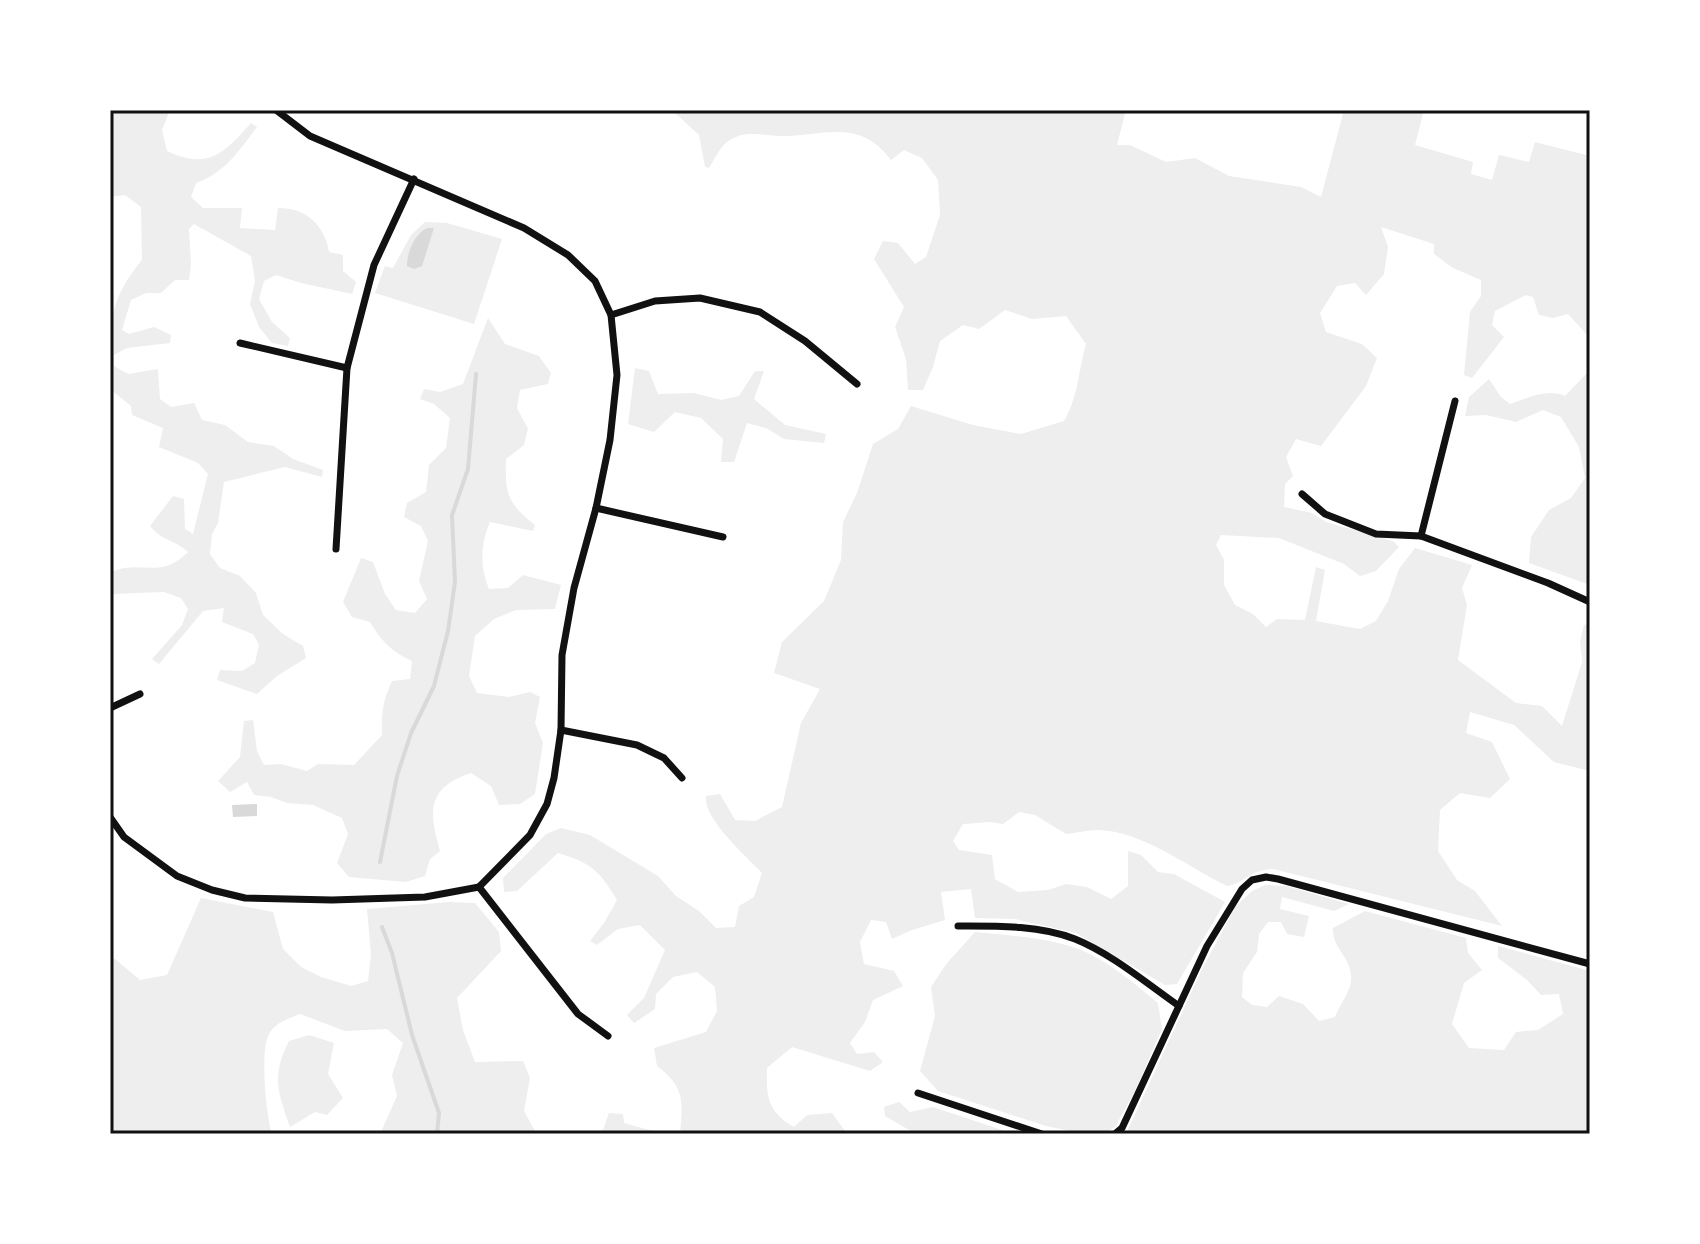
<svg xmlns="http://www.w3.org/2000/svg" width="1700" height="1244" viewBox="0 0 1700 1244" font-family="Signika,sans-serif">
  <rect width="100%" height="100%" fill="#fff"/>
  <g fill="#eee">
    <path d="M110,110H170L162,130L167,151C209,171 225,152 251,123L257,127C239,151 225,173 196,183L191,197L203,208H242L240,228L275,230L278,208C307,208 324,225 329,252L343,255V271L356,282L352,294L301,283L276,275L264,281L259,299L272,322L290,338L288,346L272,343L259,327L250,304L255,281L251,256L194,224L189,229L191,264L189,280H175L161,293H146L131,300L122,330L129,334L154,327L171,335L170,343L127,348L114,355V366L128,374L158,369L160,399L171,407L194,403L202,420L225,425L248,442L274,446L293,459L323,470L322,477L285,467L224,482L218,523L212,534L210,554L220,568L240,576L256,593L263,615L283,634L303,646L306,658L277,676L257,694L217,680L220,670L242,671L255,663L259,645L253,634L222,622L224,608L203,611L159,664L152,659L182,625L188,609L181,598L164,592L112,594L110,598V573C139,558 160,581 188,552C174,539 163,542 150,526L173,496L184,499L185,529L193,534L208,474L198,463L159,447L163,428L132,415L131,406L110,389C110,334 104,305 142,260L141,207L125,195L110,197Z"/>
    <path d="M667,110H1126L1117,145H1130L1166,162L1195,158L1229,176L1301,187L1321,197L1344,110H1424L1415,145L1473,162L1471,174L1492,180L1499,155L1529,162L1535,142L1590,156V338L1568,314L1553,318L1539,315L1533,297L1526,295L1495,311L1492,325L1504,337L1472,378L1464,375L1470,312L1481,296V280L1453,268L1434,254V244L1381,227L1388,247L1384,274L1366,295L1355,283L1337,286L1320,313L1326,332L1362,344L1377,358L1366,386L1321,446L1296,439L1286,457L1293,476L1285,484L1284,507L1312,513L1326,522L1393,541L1399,547L1376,571L1360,576L1344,564L1279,538L1221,535L1216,545L1224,560V585L1235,605L1253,614L1266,627L1277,619L1305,620L1316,567L1325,570L1316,621L1360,629L1376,621L1388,601L1399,569L1415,548L1472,565L1462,588L1467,605L1458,660L1516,703L1542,706L1562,726L1582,662L1580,641L1584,625L1590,623V771L1554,762L1514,725L1470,712L1466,733L1492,742L1510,779L1490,798L1460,793L1440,810L1438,851L1457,880L1475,891L1502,926L1273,869C1248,870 1248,882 1227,886C1186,866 1143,831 1097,830C1087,830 1076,833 1066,834L1035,815L1019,812L1003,824L990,822L963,824L953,841L959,850L992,855L995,879L1018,892L1048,890L1066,884L1087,887L1111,899L1128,886V851L1141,855L1158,872L1174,874L1225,902L1177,984L1165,985L1076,933L1015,919L975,918L971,889L941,892L945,920L912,930L892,939L886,922L871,920L860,942L864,964L894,971L903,986L873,1000L865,1022L850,1043L857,1054L874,1052L883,1062L870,1071L792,1047L767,1068C766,1097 768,1112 794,1127L807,1115L832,1113L845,1131L844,1134H680C683,1101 685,1087 657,1066L654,1048L706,1032L717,1011L715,987L697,972L673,977L656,994L655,1009L634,1023L627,1015L644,998L665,950L640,925L618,929L597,945L590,941L604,923L617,900C599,870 591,863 558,853L517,891L504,892L503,878L546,834L561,828L590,835L658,876L676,896L699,911L716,928L735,927L739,906L754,897L762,873C746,856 703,819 706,796L720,794L735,820L755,821L782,807L801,723L820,689L774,673L782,642L824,601L841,560L843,522L857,493L873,444L898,429L911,406L973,425L1021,434L1064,421C1079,395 1078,372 1086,344L1066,316L1032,319L1005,310L979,329L963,325L940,341L933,367L923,390H908L906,359L895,327L904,307L874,259L883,241L898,243L915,264L926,257L940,215L938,180L922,158L904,150L891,160C861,120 829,134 788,136C768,137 745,128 727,142C720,147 714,160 709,168L705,167L699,135L675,113Z"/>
    <path d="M425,222L447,223L502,239L474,324L375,293L385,266L393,268L411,235Z"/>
    <path d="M488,318L505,344L539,356L551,373L548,384L520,390L517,408L528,429L524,445L506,459C505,494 507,503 535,525L533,531L490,522C481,543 479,567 489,589L508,588L523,575L561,585L555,609L516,610L494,619L475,636L469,676L477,693L509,697L530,692L540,697L535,723L543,743L535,794L520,804L499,805L491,786L471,773C426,788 429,812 440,851L430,859L425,876L406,882L349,877L337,863L348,834L342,818L313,805L287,803L271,797L254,795L247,782L230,792L218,781L240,757L244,721L253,720L257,751L264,765L281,764L307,771L318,764L354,765L382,735C381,715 383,700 392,681L410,679L412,661C392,652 381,641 370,622L352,617L343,602L361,558L373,562L385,594L396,610L415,613L427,599L419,581L428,541L421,526L404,517L407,503L426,492L429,465L446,448L450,418L434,404L420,399L424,389L440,392L463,384Z"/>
    <path d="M635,368L649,371L658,394L694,393L721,400L739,396L755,371H764L754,399L785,425L826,434L824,443L784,439L766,428L747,423L734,462H721L723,439L701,418L675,412L654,432L628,424Z"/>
    <path d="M1590,370V585L1529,563L1531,537L1549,510L1571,498L1585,478L1579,447L1561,417L1543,410L1516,422L1486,415L1465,416L1469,397L1489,379L1501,397L1510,404C1528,398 1547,388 1565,396Z"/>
    <path d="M1265,885L1286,886L1349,904L1334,911L1282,897L1280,909L1309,916L1304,937L1287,934L1281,922H1268L1259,934L1257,952L1243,973L1242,997L1252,1005L1267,1007L1279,996L1303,1004L1319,1021L1335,1017C1339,1006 1350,992 1351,981C1353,957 1332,950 1333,928L1365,911L1466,938L1468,953L1482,970L1464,983L1452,1024L1469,1048L1504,1050L1516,1032L1538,1030L1563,1014L1559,994L1541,995L1527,980L1498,958V946L1590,971V1134H1126L1202,969L1236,906L1252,891Z"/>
    <path d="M201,898L273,912L283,949L301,967L321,977L351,986L368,981L371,955L367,909L449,902L475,903L499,932L501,951L457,998L463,1030L475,1062L523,1061L530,1078L524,1111L535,1131L544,1134H380L397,1096L392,1075L403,1043L387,1029L345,1031L300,1014C287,1019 271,1024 267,1039C261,1058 266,1115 272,1134H110V960L115,959L140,980L167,975Z"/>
    <path d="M975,932C1012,936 1051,937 1086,952C1112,964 1136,985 1158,1003L1162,1029L1135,1091L1115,1127L1104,1134H1084L1046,1126L938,1091L920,1071L935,1016L931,987L947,963Z"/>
    <path d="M309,1035L334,1043L328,1074L343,1098L327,1115L315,1112L290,1127C278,1092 271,1076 289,1041Z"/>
    <path d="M899,1102L910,1112L933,1107L1014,1134H916L885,1116L884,1107Z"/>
    <path d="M609,1113L623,1114L624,1123L664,1134H592L603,1130Z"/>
  </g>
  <g fill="#d9d9d9">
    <path d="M427,228H434L422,266L414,269L407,266C407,252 414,235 427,228Z"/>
    <path d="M257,804V816L233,817L232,805Z"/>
  </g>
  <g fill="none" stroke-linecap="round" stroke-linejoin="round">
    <g stroke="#d9d9d9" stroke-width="4">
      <path d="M380,862L397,776L411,733L434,686L448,631L455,582L452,515L468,469L476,374"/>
      <path d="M382,927L392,953L412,1035L439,1113L437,1134"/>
    </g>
    <g stroke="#111" stroke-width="7">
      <path d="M276,110L310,136L524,228L568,255L595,281L611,315L617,375L610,440L596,508L574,588L562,655L561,730L554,778L547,804L530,835L479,887"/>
      <path d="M611,315L655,301L700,298L760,312L805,341L857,384"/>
      <path d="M240,343L347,368"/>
      <path d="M1302,494L1325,514L1376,534L1421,536L1548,583L1590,602"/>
      <path d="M596,508L723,537"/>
      <path d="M1421,536L1455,401"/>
      <path d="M336,549L347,368L374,265L414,179"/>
      <path d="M110,708L140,694"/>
      <path d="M561,730L637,745L664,758L682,778"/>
      <path d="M110,817L124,837L177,876L212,890L245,898L332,900L425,897L479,887"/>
      <path d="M479,887L578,1014L608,1036"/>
      <path d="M958,926C995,926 1039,925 1075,939C1112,954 1146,983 1179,1006"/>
      <path d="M918,1093L1042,1134"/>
      <path d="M1115,1134L1122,1128L1207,946L1242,889L1252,880L1266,877L1278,879L1590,964"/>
    </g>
  </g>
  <rect width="1700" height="1244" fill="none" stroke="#ffffff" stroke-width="224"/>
  <rect x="112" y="112" width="1476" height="1020" fill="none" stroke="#111" stroke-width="3"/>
</svg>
